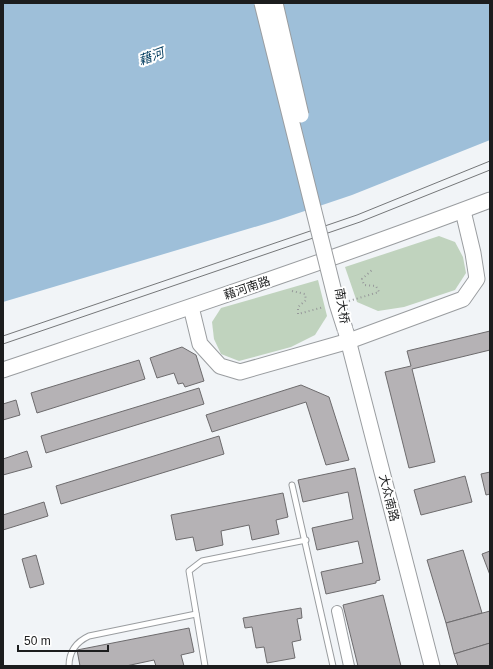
<svg xmlns="http://www.w3.org/2000/svg" width="493" height="669" viewBox="0 0 493 669" font-family="Helvetica,'Noto Sans SC',sans-serif">
  <rect width="100%" height="100%" fill="#f1f4f7"/>
  <g fill="#c0d3be">
    <path d="M439,236L455,242L463,257L466,273L455,290L404,307L378,311L357,302L345,267Z"/>
    <path d="M318,280L327,316L315,335L291,347L239,361L221,354L214,339L212,322L221,308Z"/>
  </g>
  <path fill="#9ebfd9" d="M3,3H490V140L352,195L278,220L3,302Z"/>
  <g fill="#b5b2b5" stroke="#6d6b6d">
    <path d="M490,331V350L412,369L435,462L409,468L385,372L411,366L407,351Z"/>
    <path d="M182,347L196,355L204,381L185,387L183,383L178,384L174,373L157,378L150,358Z"/>
    <path d="M139,360L145,379L37,413L31,393Z"/>
    <path d="M301,385L329,397L349,460L326,465L306,402L212,432L206,415Z"/>
    <path d="M199,388L204,404L46,453L41,436Z"/>
    <path d="M16,400L20,415L3,420V404Z"/>
    <path d="M219,436L224,454L61,504L56,486Z"/>
    <path d="M27,451L32,467L3,475V459Z"/>
    <path d="M355,468L380,580L376,581V583L326,594L321,572L363,563L358,541L317,550L312,528L353,519L348,492L303,502L298,480Z"/>
    <path d="M490,472V494L486,495L481,474Z"/>
    <path d="M465,476L472,502L421,515L414,490Z"/>
    <path d="M283,493L288,517L276,520L279,534L252,540L249,525L221,531L223,545L196,551L193,537L176,540L171,515Z"/>
    <path d="M44,502L48,516L3,530V515Z"/>
    <path d="M463,550L482,613L446,623L427,560Z"/>
    <path d="M490,551V575L482,554Z"/>
    <path d="M36,555L44,584L30,588L22,559Z"/>
    <path d="M383,595L401,666H358L343,605Z"/>
    <path d="M301,608L302,618L297,619L301,640L292,642L295,658L267,663L264,647L256,648L252,627L245,628L243,618Z"/>
    <path d="M490,611V643L454,654L446,623Z"/>
    <path d="M189,628L194,652L181,655L184,666H156L154,660L126,666H80L77,650Z"/>
    <path d="M490,643V666H458L454,654Z"/>
  </g>
  <g fill="none" stroke-linecap="round" stroke-linejoin="round">
    <defs>
      <g id="service">
        <path d="M292,485L333,666"/>
        <path d="M69,666C69,652 76,642 89,636L196,614"/>
        <path d="M205,666L189,571L202,561L306,540"/>
      </g>
      <path id="minor" d="M337,611L349,666"/>
      <g id="secondary">
        <path d="M191,307L200,344L220,366L240,372L349,341L463,299L477,279L473,253L463,211"/>
        <path d="M346,332L432,666"/>
        <path d="M3,370C166,315 329,261 490,200"/>
      </g>
    </defs>
    <use href="#service" stroke="#9a9da0" stroke-width="7"/>
    <use href="#minor" stroke="#9a9da0" stroke-width="12"/>
    <use href="#secondary" stroke="#9a9da0" stroke-width="17"/>
    <g stroke="#96989a" stroke-width="2" stroke-dasharray="1 3" stroke-linecap="butt">
      <path d="M292,291L305,294L306,300L298,307V314L324,307"/>
      <path d="M349,301L379,292L376,286L364,285L362,279L372,270"/>
    </g>
    <use href="#service" stroke="#fff" stroke-width="5"/>
    <use href="#minor" stroke="#fff" stroke-width="10"/>
    <use href="#secondary" stroke="#fff" stroke-width="15"/>
    <g stroke="#757779" stroke-width="1">
      <path d="M3,336L357,215L490,161"/>
      <path d="M3,344L360,222L490,170"/>
    </g>
    <defs>
      <g id="secondary-bridge">
        <path d="M262,3L337,304L345,329"/>
        <path d="M275,3L301,115"/>
      </g>
    </defs>
    <use href="#secondary-bridge" stroke="#9a9da0" stroke-width="17" stroke-linecap="butt"/>
    <use href="#secondary-bridge" stroke="#fff" stroke-width="15"/>
  </g>
  <g text-anchor="middle" stroke-width="4" stroke-linejoin="round" paint-order="stroke">
    <g font-size="12" fill="#1c1d1e" stroke="#fff">
      <text transform="translate(247 288) rotate(-19)" y="4">藉河南路</text>
      <text transform="translate(342 306) rotate(81)" y="4">南大桥</text>
      <text transform="translate(389 498) rotate(76)" y="4">大众南路</text>
    </g>
    <g font-size="13" font-style="italic" fill="#023c5f" stroke="#fff">
      <text transform="translate(151 56) rotate(-20)" y="5">藉河</text>
    </g>
  </g>
  <rect width="493" height="669" fill="none" stroke="#1c1d1e" stroke-width="8"/>
  <path d="M18 645v6h90v-6" fill="none" stroke="#1c1d1e" stroke-width="2"/>
  <text x="24" y="645" font-size="12" fill="#1c1d1e" stroke="#ffffff" stroke-width="3" paint-order="stroke">50 m</text>
</svg>
